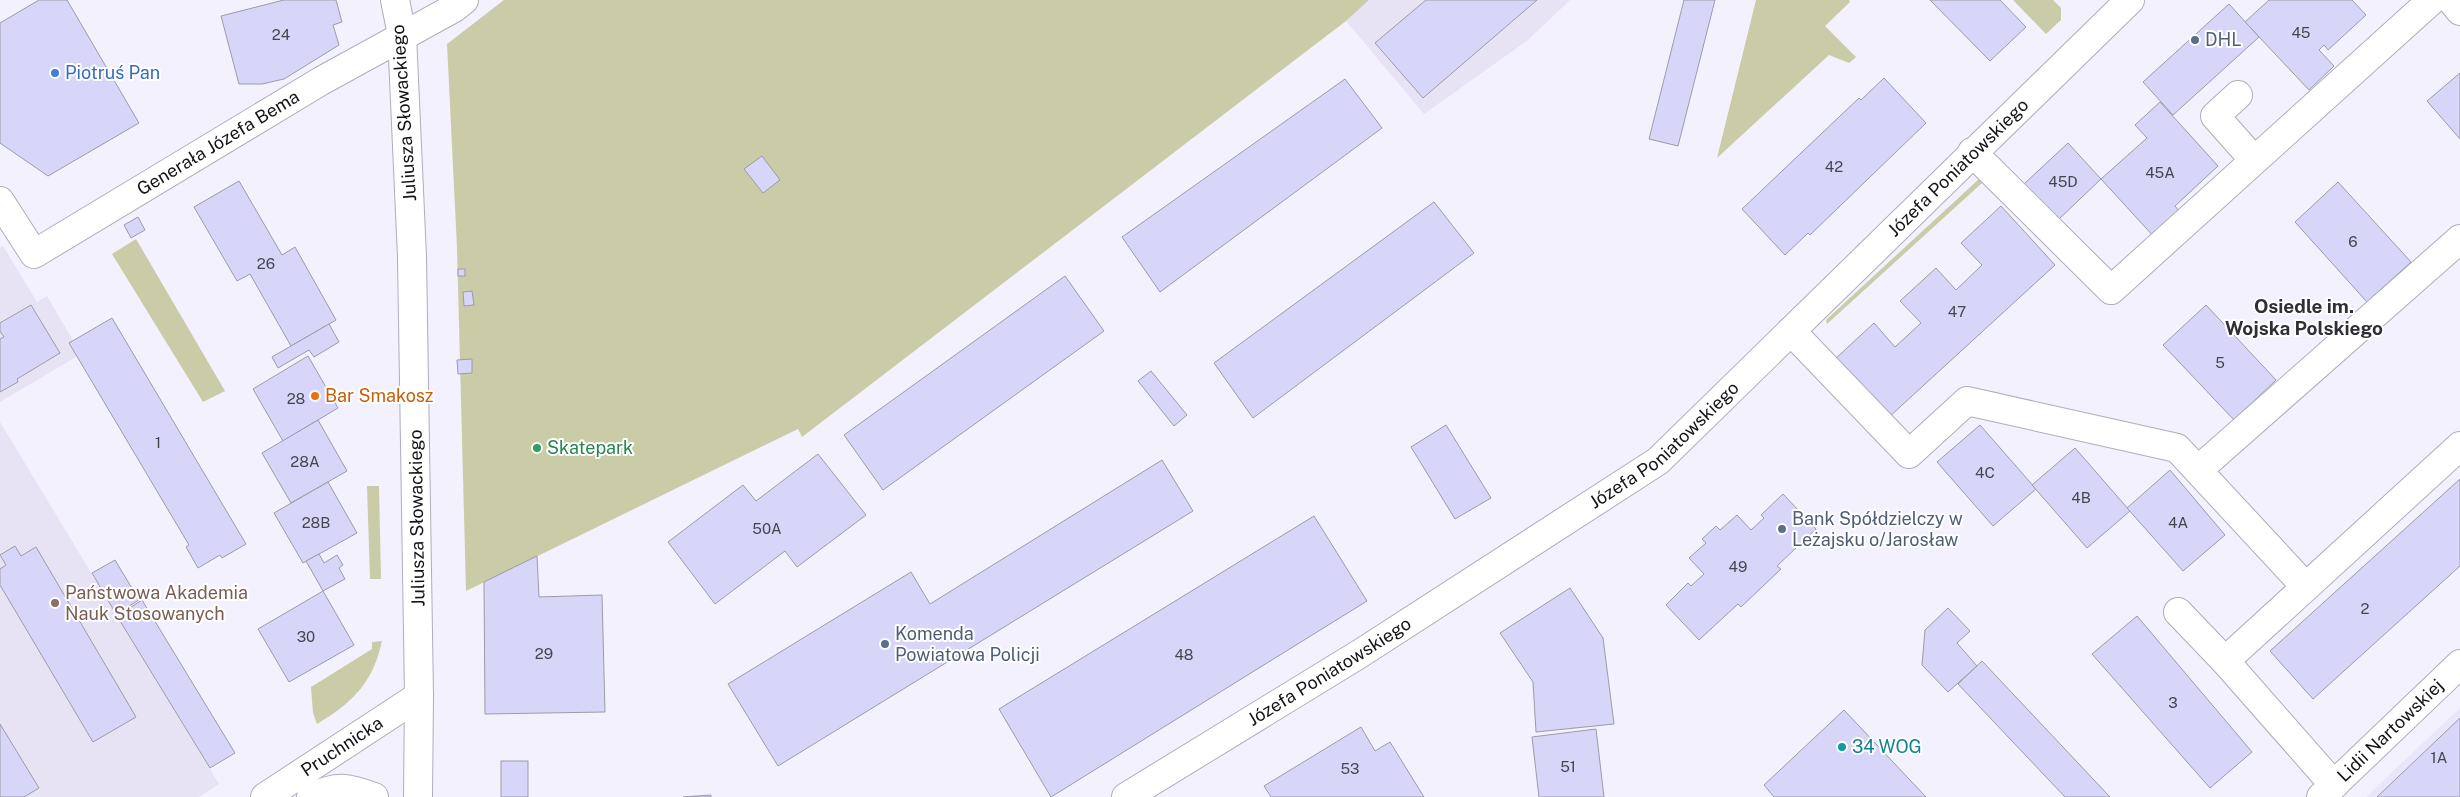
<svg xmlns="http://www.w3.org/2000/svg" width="2460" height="797" viewBox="0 0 2460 797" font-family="'Public Sans',sans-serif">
  <rect width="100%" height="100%" fill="#f3f1fd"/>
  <path fill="#e9e6fc" d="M2460,708V797H2366Z"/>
  <g fill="#e7e3f5">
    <path d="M1369,0H1570L1528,40L1424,114L1346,21Z"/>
    <path d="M3,246L37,302L47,296L81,354L0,402V248Z"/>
    <path d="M0,422L219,784L199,797H0Z"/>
  </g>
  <g fill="#cacca7">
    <path d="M504,0H1369L1346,21L802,437L798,429L466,591L457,248L447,44Z"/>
    <path d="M1756,0H1849L1850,2L1825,26L1856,57L1849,63L1829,55L1717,158Z"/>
    <path d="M2013,0H2053L2061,8V20L2046,34Z"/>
    <path d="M1979,179L1982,183L1827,324L1826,320Z"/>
    <path d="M136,239L225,391L203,402L112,254Z"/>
    <path d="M367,486H379L381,579H370Z"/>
    <path d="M382,641C373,683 352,703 317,724L313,713L311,687L372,649V642Z"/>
  </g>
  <g fill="#d8d6f8" stroke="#9c9ba7">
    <path d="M39,0H67L139,123L48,176L0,143V23Z"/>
    <path d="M284,0H336L342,22L333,25L339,45L284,79L262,84H239L221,16Z"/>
    <path d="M1426,0H1537L1423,98L1375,43Z"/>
    <path d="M1684,0H1715L1678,146L1649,139Z"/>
    <path d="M1930,0H2000L2026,27L1990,61Z"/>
    <path d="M2269,0H2352L2366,15L2328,50L2324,45L2319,50L2334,66L2309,90L2245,22Z"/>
    <path d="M2229,4L2259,37L2173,115L2143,82Z"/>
    <path d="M2460,73V139L2427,101Z"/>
    <path d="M1884,78L1926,123L1810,235L1808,233L1785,255L1742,209L1859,98L1861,100Z"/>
    <path d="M1345,79L1382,128L1160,292L1122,237Z"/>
    <path d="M2160,102L2218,166L2175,206L2182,215L2156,239L2101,179L2147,138L2135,125Z"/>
    <path d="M2068,143L2101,179L2058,220L2024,184Z"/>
    <path d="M762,156L780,180L763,193L744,169Z"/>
    <path d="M239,181L282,255L295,247L336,320L291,346L250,274L237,281L194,207Z"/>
    <path d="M2338,182L2411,262L2367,302L2295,222Z"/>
    <path d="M1434,202L1474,253L1253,418L1214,363Z"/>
    <path d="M2001,206L2055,265L1888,418L1834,360L1874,323L1895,347L1921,323L1900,301L1936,268L1956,290L1982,265L1961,243Z"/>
    <path d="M138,217L145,230L131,238L124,225Z"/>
    <rect x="458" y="269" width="7" height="7"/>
    <path d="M1065,276L1104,331L883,490L844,435Z"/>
    <path d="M472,291L474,305L464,306L463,292Z"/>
    <path d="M31,305L60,353L17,379L18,382L0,392V339L4,337L0,331V323Z"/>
    <path d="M2206,305L2276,380L2234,420L2163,345Z"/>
    <path d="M112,318L246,544L222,558L220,555L198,568L186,547L189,545L69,343Z"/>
    <path d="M329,324L339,342L314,357L309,350L278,368L272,357Z"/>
    <path d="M308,356L338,408L283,441L253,389Z"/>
    <path d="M472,359V373L458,374L457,360Z"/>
    <path d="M1151,371L1187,415L1174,426L1138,381Z"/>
    <path d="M318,420L347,471L291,503L262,453Z"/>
    <path d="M1446,425L1491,498L1455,519L1411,447Z"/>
    <path d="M1980,425L2036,489L1993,526L1937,462Z"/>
    <path d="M2075,448L2130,511L2087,548L2032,485Z"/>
    <path d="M818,454L866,515L797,567L785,551L715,604L668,542L743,485L756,501Z"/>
    <path d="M1162,460L1193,511L778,766L728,684L911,572L930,604Z"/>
    <path d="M2170,470L2225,535L2183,571L2127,508Z"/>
    <path d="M2460,479V566L2313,699L2270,651Z"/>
    <path d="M328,482L357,533L303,563L274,513Z"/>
    <path d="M1783,494L1816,529L1777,566L1781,569L1741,607L1738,604L1699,640L1666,605L1688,583L1691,586L1704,574L1689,558L1706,543L1702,539L1716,526L1720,530L1737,515L1751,530L1764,518L1761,515Z"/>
    <path d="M1314,516L1367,601L1051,797L999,709Z"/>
    <path d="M15,546L21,556L36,547L136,717L93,742L0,585V569L6,565L0,555Z"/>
    <path d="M319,554L324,563L337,555L343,565L339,568L345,579L323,591L306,561Z"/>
    <path d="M537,556L539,597L602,595L605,712L485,714L484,582Z"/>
    <path d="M115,560L139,600L116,614L92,573Z"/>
    <path d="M1570,588L1603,638L1614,724L1536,732L1533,682L1500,633Z"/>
    <path d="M323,591L354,645L289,682L258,629Z"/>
    <path d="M142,600L235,753L210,768L117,616Z"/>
    <path d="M1948,608L1970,631L1957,643L1977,666L1948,692L1922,665L1925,630Z"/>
    <path d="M2137,616L2252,752L2210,788L2092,654Z"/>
    <path d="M1982,661L2110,797H2065L1958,684Z"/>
    <path d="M1844,710L1926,797H1774L1764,785Z"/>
    <path d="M2460,718V797H2377Z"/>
    <path d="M0,724L39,788L24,797H0Z"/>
    <path d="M1361,727L1375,751L1390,742L1424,797H1271L1264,786Z"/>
    <path d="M1596,729L1604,797H1539L1532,737Z"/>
    <rect x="501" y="761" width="27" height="36"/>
    <path d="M711,795V797H683Z"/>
  </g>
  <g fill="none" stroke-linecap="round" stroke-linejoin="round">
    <defs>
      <g id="minor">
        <path d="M2451,0L2460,11"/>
        <path d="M2238,95L2215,116L2254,160"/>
        <path d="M1972,152L2111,290L2432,0"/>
        <path id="s1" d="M0,201L34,254L321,81L454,8L464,0"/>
        <path d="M1791,331L1909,454L1967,401L2177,448L2305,586"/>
        <path d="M2198,470L2460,239"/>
        <path d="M2178,612L2225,661"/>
        <path d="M2334,785L2225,661L2460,446"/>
        <path d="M311,797C338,785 347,787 374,797"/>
        <path d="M418,797L419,696"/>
        <path id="s2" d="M1126,797L1361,653L1658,461L2130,0"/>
        <path id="s3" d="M2321,797L2460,664"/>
      </g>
      <g id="major">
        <path id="s4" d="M265,797L419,696L412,257L402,35L395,0"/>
      </g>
    </defs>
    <use href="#minor" stroke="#b0adb9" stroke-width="30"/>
    <use href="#major" stroke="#b0adb9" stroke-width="30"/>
    <use href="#minor" stroke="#fff" stroke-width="28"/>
    <use href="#major" stroke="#fff" stroke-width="28"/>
  </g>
  <g fill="#5c6f8a" stroke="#fff" stroke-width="2">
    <circle cx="2195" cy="40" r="5"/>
    <circle cx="1782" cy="529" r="5"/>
    <circle cx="885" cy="644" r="5"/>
  </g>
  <circle fill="#3f7fe0" stroke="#fff" stroke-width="2" cx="55" cy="73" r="5"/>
  <circle fill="#e8710a" stroke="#fff" stroke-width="2" cx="315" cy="396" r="5"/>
  <circle fill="#2e9e5b" stroke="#fff" stroke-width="2" cx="537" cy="448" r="5"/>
  <circle fill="#8d6e63" stroke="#fff" stroke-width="2" cx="55" cy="603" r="5"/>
  <circle fill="#0f9aa8" stroke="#fff" stroke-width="2" cx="1842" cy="747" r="5"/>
  <g text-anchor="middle" stroke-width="4" stroke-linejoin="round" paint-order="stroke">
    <g font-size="15" fill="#45444f">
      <text x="2301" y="38">45</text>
      <text x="281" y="40">24</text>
      <text x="1834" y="172">42</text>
      <text x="2160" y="178">45A</text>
      <text x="2063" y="187">45D</text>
      <text x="2353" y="247">6</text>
      <text x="266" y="269">26</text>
      <text x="1957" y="317">47</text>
      <text x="2220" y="368">5</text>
      <text x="296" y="404">28</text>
      <text x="158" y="448">1</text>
      <text x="305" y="467">28A</text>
      <text x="1985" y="478">4C</text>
      <text x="2081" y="503">4B</text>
      <text x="316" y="528">28B</text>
      <text x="2178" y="528">4A</text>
      <text x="767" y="534">50A</text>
      <text x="1738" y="572">49</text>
      <text x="2365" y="614">2</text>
      <text x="306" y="642">30</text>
      <text x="544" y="659">29</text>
      <text x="1184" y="660">48</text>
      <text x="2173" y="708">3</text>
      <text x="2439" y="763">1A</text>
      <text x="1568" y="772">51</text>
      <text x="1350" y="774">53</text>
    </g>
    <g font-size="18" fill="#4e5e75" stroke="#fff" text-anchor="start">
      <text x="2205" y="46">DHL</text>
      <text x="1792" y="525">Bank Spółdzielczy w<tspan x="1792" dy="21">Leżajsku o/Jarosław</tspan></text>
      <text x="895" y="640">Komenda<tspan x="895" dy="21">Powiatowa Policji</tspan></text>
    </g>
    <g font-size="18" fill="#366cbe" stroke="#fff" text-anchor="start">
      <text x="65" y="79">Piotruś Pan</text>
    </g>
    <g font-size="18" fill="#141317" stroke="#fff">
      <text transform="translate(404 113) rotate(-94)" y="6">Juliusza Słowackiego</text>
      <text dy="6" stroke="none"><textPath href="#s1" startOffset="278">Generała Józefa Bema</textPath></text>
      <text dy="6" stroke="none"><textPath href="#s2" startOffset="1049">Józefa Poniatowskiego</textPath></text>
      <text dy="6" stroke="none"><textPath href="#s2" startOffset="644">Józefa Poniatowskiego</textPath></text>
      <text transform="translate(417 518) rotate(-91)" y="6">Juliusza Słowackiego</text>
      <text dy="6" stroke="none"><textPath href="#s2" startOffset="239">Józefa Poniatowskiego</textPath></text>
      <text dy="6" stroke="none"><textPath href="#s3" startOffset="96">Lidii Nartowskiej</textPath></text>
      <text dy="6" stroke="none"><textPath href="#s4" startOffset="92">Pruchnicka</textPath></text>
    </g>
    <g font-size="18" fill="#c56008" stroke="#fff" text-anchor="start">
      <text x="325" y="402">Bar Smakosz</text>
    </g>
    <g font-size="18" fill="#27864d" stroke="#fff" text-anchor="start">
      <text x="547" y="454">Skatepark</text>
    </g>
    <g font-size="18" fill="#785e54" stroke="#fff" text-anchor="start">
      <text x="65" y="599">Państwowa Akademia<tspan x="65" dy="21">Nauk Stosowanych</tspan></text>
    </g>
    <g font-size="18" fill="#0d838f" stroke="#fff" text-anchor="start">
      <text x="1852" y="753">34 WOG</text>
    </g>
    <g font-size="19" font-weight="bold" fill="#302e37" stroke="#fff">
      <text x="2304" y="313">Osiedle im.<tspan x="2304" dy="22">Wojska Polskiego</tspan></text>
    </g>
  </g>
</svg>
